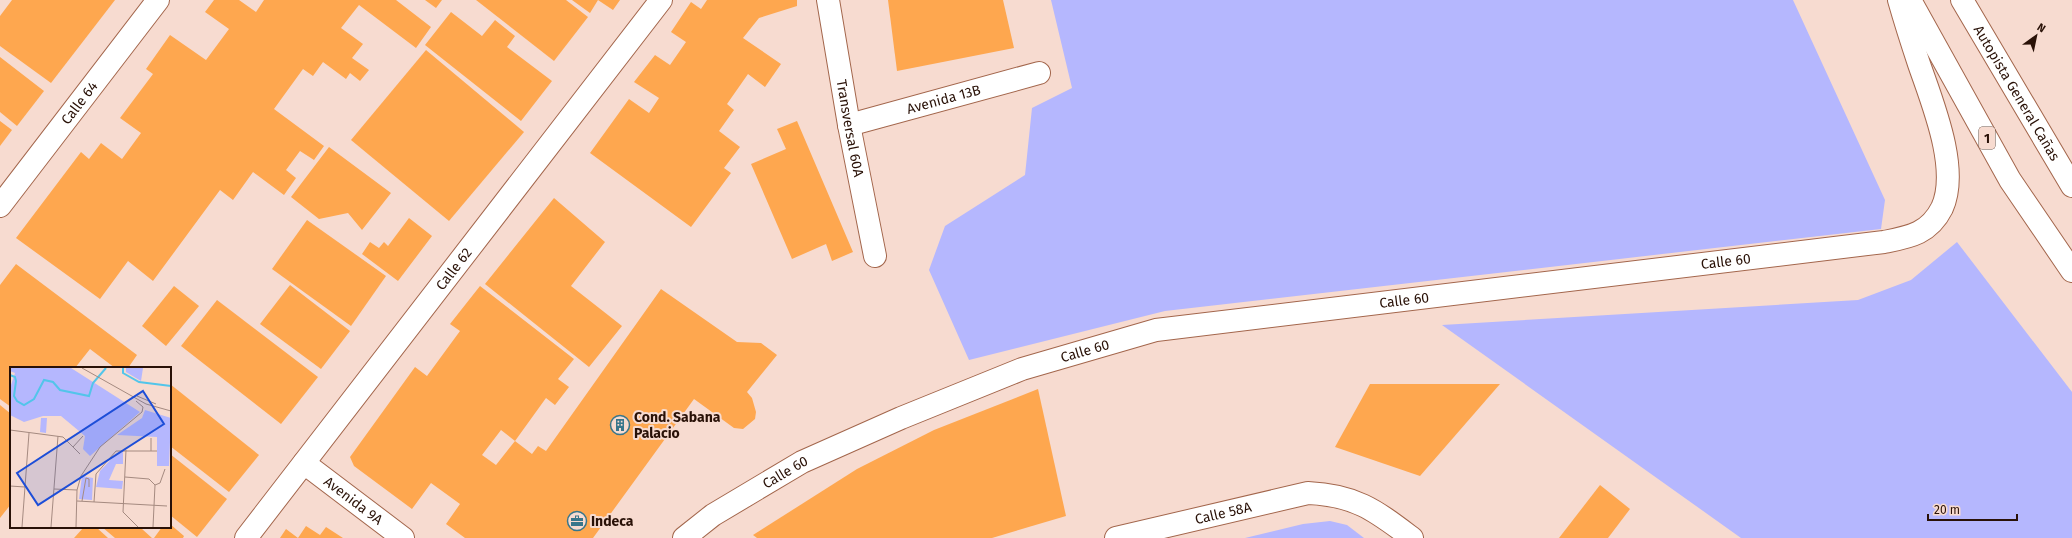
<svg xmlns="http://www.w3.org/2000/svg" width="2072" height="538" viewBox="0 0 2072 538" font-family="'Fira Sans',sans-serif">
  <rect width="100%" height="100%" fill="#f7dbd0"/>
  <g fill="#b5b7fe">
    <path d="M1051,0H1793L1885,200L1881,229L1165,311L969,360L929,270L945,226L1025,175L1032,108L1072,88Z"/>
    <path d="M1957,242L2072,392V538H1741L1442,325L1858,300L1911,280Z"/>
    <path d="M1330,521L1347,525L1364,538H1245L1303,524Z"/>
  </g>
  <g fill="#fea74f" fill-rule="evenodd">
    <path d="M12,0H115L51,83L0,46V16Z"/>
    <path d="M214,0H239L256,12L264,0H396L431,27L416,48L359,5L341,28L363,44L352,58L369,70L360,81L350,73L346,79L323,62L313,76L303,69L274,109L324,146L314,160L300,151L286,170L296,178L284,195L253,172L233,200L220,190L153,281L128,261L100,299L16,238L81,152L89,159L101,143L122,159L141,133L120,118L153,74L146,69L170,35L206,60L229,29L205,12Z"/>
    <path d="M425,0H442L436,8Z"/>
    <path d="M476,0H566L588,17L554,61Z"/>
    <path d="M572,0H620L613,10L598,0L590,13Z"/>
    <path d="M707,0H797V6L759,18L743,38L781,64L765,87L748,74L727,104L734,110L719,131L740,147L724,168L731,173L691,227L590,153L629,99L649,113L659,98L634,82L655,55L670,65L686,42L671,32L691,2L701,9Z"/>
    <path d="M888,0H1003L1014,48L897,71Z"/>
    <path d="M451,12L482,36L495,20L515,36L507,47L552,81L521,121L425,45Z"/>
    <path d="M426,50L524,132L449,221L351,140Z"/>
    <path d="M0,57L44,91L17,126L0,112Z"/>
    <path d="M0,121L12,130L0,146Z"/>
    <path d="M797,121L853,252L832,261L826,244L792,259L751,164L786,149L777,129Z"/>
    <path d="M329,147L391,193L362,230L348,213L319,219L291,197Z"/>
    <path d="M554,198L605,242L571,286L622,326L589,367L485,284Z"/>
    <path d="M409,218L432,236L398,281L362,254L370,242L379,248L384,242L388,246Z"/>
    <path d="M307,220L386,276L351,326L272,269Z"/>
    <path d="M16,264L137,355L128,368H115L90,349L75,368H11V407L0,399V285Z"/>
    <path d="M290,285L350,331L321,369L260,324Z"/>
    <path d="M174,286L199,306L166,346L142,326Z"/>
    <path d="M480,286L574,359L558,379L569,387L555,405L546,398L515,441L532,454L538,446L546,451L661,289L737,342L761,343L777,355L747,392L752,398L756,412L755,419L743,429L734,428L694,399L593,538H465L446,524L460,504L431,483L412,509L354,466L350,457L415,367L427,376L460,331L450,324ZM501,430L515,441L496,465L482,455Z"/>
    <path d="M217,300L318,377L281,424L181,346Z"/>
    <path d="M170,384L259,455L229,492L170,446Z"/>
    <path d="M1370,384H1500L1420,476L1335,447Z"/>
    <path d="M1038,389L1066,516L992,538H757L753,535L857,469L934,430Z"/>
    <path d="M0,405L11,414V504L0,518Z"/>
    <path d="M170,454L227,499L197,537L170,515Z"/>
    <path d="M1600,485L1630,509L1608,538H1559Z"/>
    <path d="M170,524L184,536L183,538H154L162,527H170Z"/>
    <path d="M306,526L320,535L326,527L343,538H280L286,529L298,538Z"/>
    <path d="M84,527H96L108,538H74Z"/>
    <path d="M102,527H143L142,529L152,538H115Z"/>
  </g>
  <g fill="none" stroke-linecap="round" stroke-linejoin="round">
    <defs>
      <g id="minor">
        <path id="s1" d="M828,0L849,125L875,256"/>
        <path id="s2" d="M849,125L1039,73"/>
        <path id="s3" d="M0,206L158,0"/>
        <path id="s4" d="M304,463L403,538"/>
        <path id="s5" d="M246,538L661,0"/>
        <path id="s6" d="M1116,538L1308,493C1356,495 1376,511 1412,538"/>
      </g>
      <g id="tertiary">
        <path id="s7" d="M684,538L713,515L802,462L901,418L1022,369L1156,330L1884,242C1909,237 1929,234 1942,208C1960,169 1932,102 1919,64C1912,43 1905,21 1899,0"/>
      </g>
      <g id="trunk">
        <path d="M1910,0L2010,180L2072,271"/>
        <path id="s8" d="M1962,0L2072,186"/>
      </g>
    </defs>
    <use href="#minor" stroke="#a3664c" stroke-width="24"/>
    <use href="#tertiary" stroke="#a3664c" stroke-width="24"/>
    <use href="#trunk" stroke="#a3664c" stroke-width="24"/>
    <use href="#minor" stroke="#fff" stroke-width="22"/>
    <use href="#tertiary" stroke="#fff" stroke-width="22"/>
    <use href="#trunk" stroke="#fff" stroke-width="22"/>
  </g>
  <defs>
    <symbol id="building-ring" viewBox="-11 -11 22 22"><circle r="9.5" fill="#f7dbd0" stroke="#38768b" stroke-width="1.5"/><path d="M-4-6H4V6H1V3H-1V6H-4ZM-2.5-4.3h1.7v1.8h-1.7ZM.8-4.3h1.7v1.8H.8ZM-2.5-1h1.7V.8h-1.7ZM.8-1h1.7V.8H.8Z" fill="#38768b"/></symbol>
    <symbol id="office-ring" viewBox="-11 -11 22 22"><circle r="9.5" fill="#f7dbd0" stroke="#38768b" stroke-width="1.5"/><path d="M-6-3h4V-5.5h4V-3h4V5H-6ZM-1-4.5V-3h2v-1.5ZM-6 0V1H6V0Z" fill="#38768b"/></symbol>
  </defs>
  <g fill-rule="evenodd">
    <use href="#building-ring" x="609" y="414" width="22" height="22"/>
    <use href="#office-ring" x="566" y="510" width="22" height="22"/>
  </g>
  <g text-anchor="middle" stroke-width="4" stroke-linejoin="round" paint-order="stroke">
    <rect fill="#f7dbd0" stroke="#674e43" stroke-width="1" x="1979" y="127" width="16" height="22" rx="3"/>
    <g font-size="13" font-weight="bold" fill="#291107">
      <text x="1987" y="143">1</text>
    </g>
    <g font-size="14" fill="#291107" stroke="#f7dbd0">
      <text dy="5" stroke="none"><textPath href="#s8" startOffset="108">Autopista General Cañas</textPath></text>
      <text dy="5" stroke="none"><textPath href="#s2" startOffset="98">Avenida 13B</textPath></text>
      <text dy="5" stroke="none"><textPath href="#s3" startOffset="130">Calle 64</textPath></text>
      <text dy="5" stroke="none"><textPath href="#s1" startOffset="130">Transversal 60A</textPath></text>
      <text dy="5" stroke="none"><textPath href="#s7" startOffset="1093">Calle 60</textPath></text>
      <text dy="5" stroke="none"><textPath href="#s5" startOffset="340">Calle 62</textPath></text>
      <text dy="5" stroke="none"><textPath href="#s7" startOffset="769">Calle 60</textPath></text>
      <text dy="5" stroke="none"><textPath href="#s7" startOffset="445">Calle 60</textPath></text>
      <text dy="5" stroke="none"><textPath href="#s7" startOffset="121">Calle 60</textPath></text>
      <text dy="5" stroke="none"><textPath href="#s4" startOffset="62">Avenida 9A</textPath></text>
      <text dy="5" stroke="none"><textPath href="#s6" startOffset="110">Calle 58A</textPath></text>
    </g>
    <g font-size="14" font-weight="bold" fill="#291107" stroke="#f7dbd0" text-anchor="start">
      <text x="634" y="422">Cond. Sabana<tspan x="634" dy="16">Palacio</tspan></text>
      <text x="591" y="526">Indeca</text>
    </g>
  </g>
  <g transform="translate(10 367)">
    <rect width="161" height="161" fill="#f7dbd0"/>
    <path d="M0,1H61L130,45L80,89L73,82L75,69L51,49H33L14,55L0,48V21L5,6L0,4ZM116,1H133L131,14L116,5ZM135,43L161,51L159,99H147V70L107,68L132,51ZM31,51H37L36,66L30,65ZM113,85V97H106L99,113L113,114L112,122L86,120L90,104L107,86ZM72,109L83,111L82,133L69,132Z" fill="#b5b7fe"/>
    <path fill="none" stroke="#52c5ea" stroke-width="2" d="M113,1V6L129,15L161,19M0,8L5,10L6,14L4,29L7,34L14,38L24,32L34,13L43,15L50,23L79,29L83,16L96,1"/>
    <path fill="none" stroke="#a58a80" stroke-width="1" d="M72,1L136,37L161,44M127,29L146,37M0,63L53,70L70,87M63,80L73,69M116,83L113,145L128,160M141,84V71M115,110L139,112L145,118M145,118L150,116L155,102M0,119L15,120M44,122L67,123M67,134L157,139M72,134L76,111L79,112V120M84,135L86,107L106,84H147M12,160L19,66M41,160L48,69M66,160L67,123L71,109L90,80L132,45L133,40L126,34M143,160L145,118"/>
    <path fill="#1d4ed8" fill-opacity="0.15" stroke="#1d4ed8" stroke-width="2" d="M133,24L154,57L28,138L7,106Z"/>
    <rect width="161" height="161" fill="none" stroke="#291107" stroke-width="2"/>
  </g>
  <g transform="translate(2036 36) rotate(33)" stroke="#f7dbd0" stroke-width="3" paint-order="stroke">
  <path d="M0-3L7 15L0 10L-7 15Z" fill="#291107"/>
  <text y="-6" font-size="11" font-weight="bold" text-anchor="middle" fill="#291107">N</text>
  </g>
  <path d="M1928 514v6h89v-6" fill="none" stroke="#291107" stroke-width="2"/>
  <text x="1934" y="514" font-size="12" fill="#291107" stroke="#f7dbd0" stroke-width="3" paint-order="stroke">20 m</text>
</svg>
